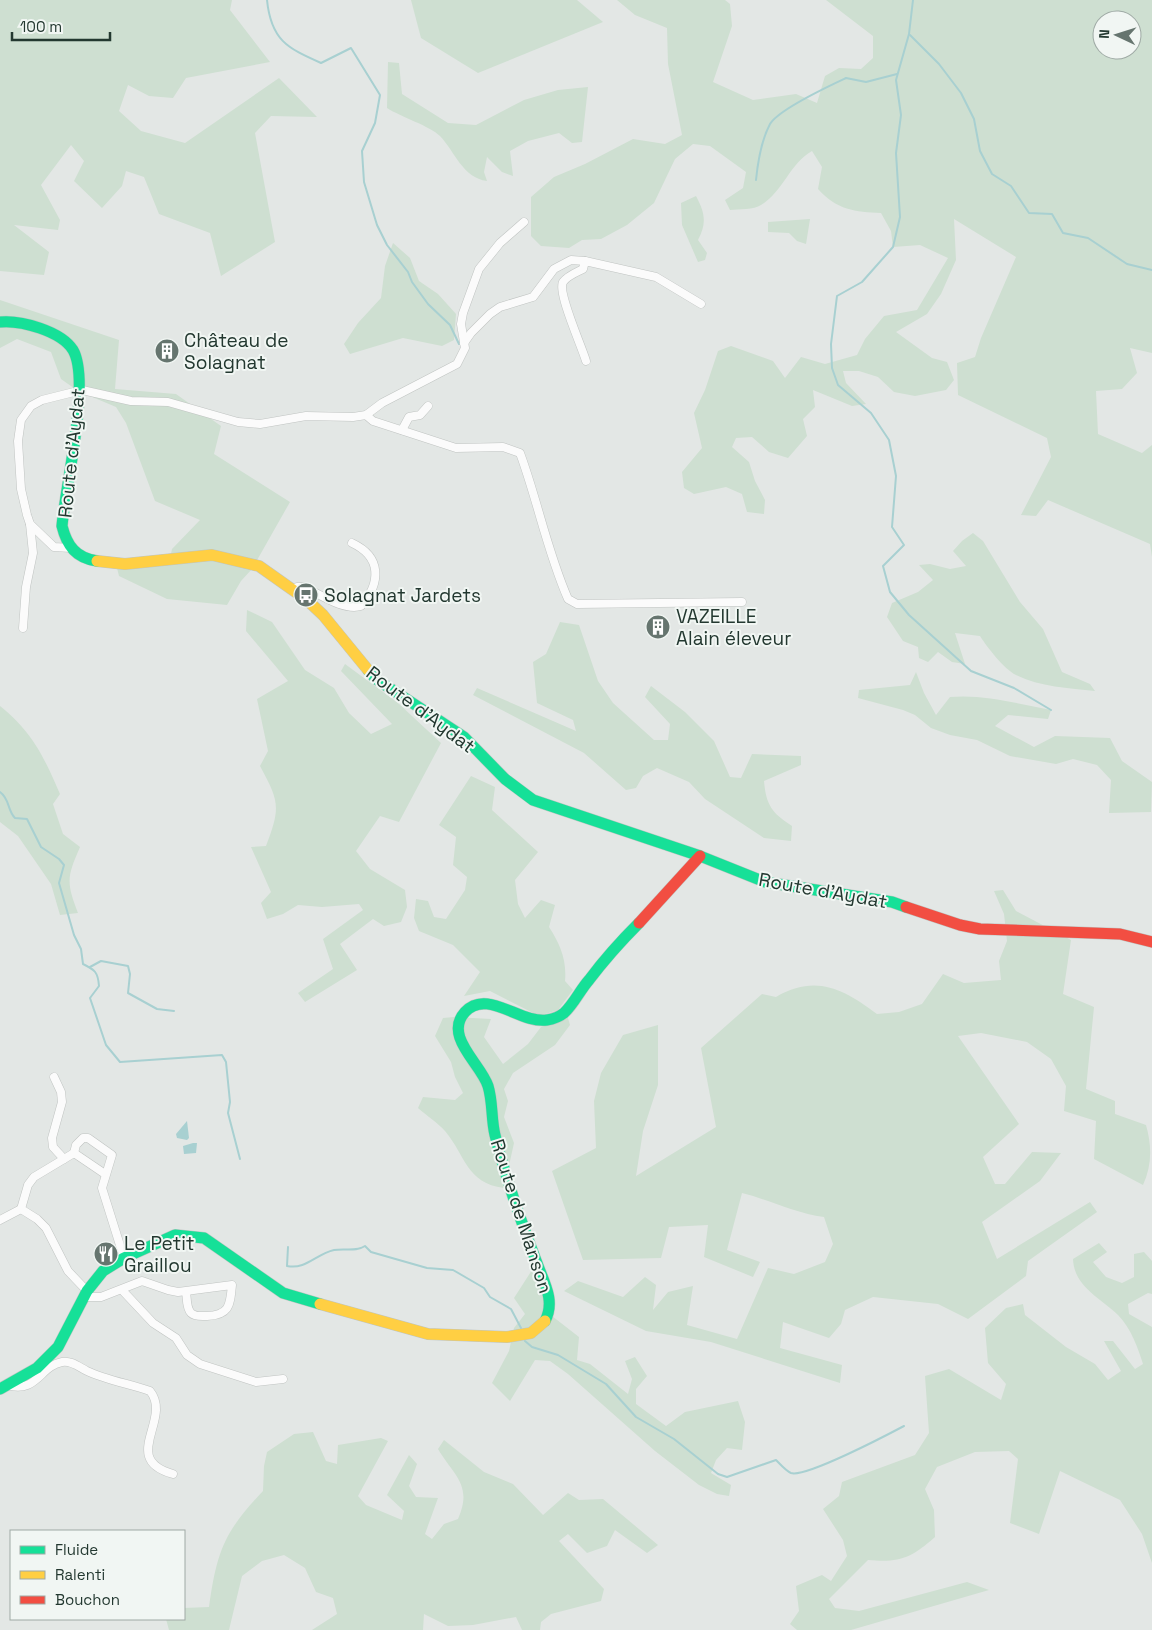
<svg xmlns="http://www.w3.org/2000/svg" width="1152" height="1630" viewBox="0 0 1152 1630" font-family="'Space Grotesk',sans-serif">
  <rect width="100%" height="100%" fill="#e3e7e5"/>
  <g fill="#cedfd1" fill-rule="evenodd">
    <path d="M0,0H232L230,10L270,62L186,78L173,98L149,96L128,85L119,111L141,131L185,143L279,78L317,117L271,116L255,133L275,242L221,276L210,233L159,214L144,177L126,171L122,186L102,208L74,181L84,161L71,145L41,185L60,220L58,230L14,225L49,252L44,275L0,271Z"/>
    <path d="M411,0H577L603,22L478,73L421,38Z"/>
    <path d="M617,0H725L730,4L732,26L713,82L753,100L796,94L817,103L825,76L839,68L861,69L873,58V36L826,0H1152V353L1130,348L1137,373L1122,389L1096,391L1098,434L1142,453L1152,445V557L1150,544L1048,500L1036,516L1021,515L1051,457L1047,438L958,395L957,363L975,357L981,338L1016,257L954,219L956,260L941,294L927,314L896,332L932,358L947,362L954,380L946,390L915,396L894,392L878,377L859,371H843L846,383L866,404L852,406L813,390L815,407L803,419L807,436L788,458L769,452L752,437L736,438L732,447L749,462L755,481L765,500L764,514L747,512L742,494L726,487L694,494L684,488L682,472L702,448L694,413L705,390L718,351L731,346L773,361L785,378L801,357L825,364L857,355L865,339L884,316L917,310L948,258L920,245L893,247L891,231L881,213C855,212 837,210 818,189L822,167L812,151C790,163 783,192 761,205C754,210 739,209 730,210L725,200L743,188L746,172L710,146L693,144L675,159L654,203L627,225L601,239L582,240L569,248L541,246L531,236V197L554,177L585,164L633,139L665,144L682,135L668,64L667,28L635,15ZM1102,20H1132V50H1102Z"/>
    <path d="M388,62L399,63L402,94L448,123L476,125L524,100L558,90L588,87L582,142L572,143L559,133L528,141L510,151L513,176L502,172L487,157L484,172L487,181C463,178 455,152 440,136C430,126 401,117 387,108Z"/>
    <path d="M696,196C705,213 707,223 698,240L707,253L705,260L698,262L682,225L681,203Z"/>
    <path d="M810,219L806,244L797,241L789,233L768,232V222Z"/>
    <path d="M393,243L410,258L419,281L438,294L456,314L454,340L442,346L403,338L350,354L344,344L358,323L381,298L385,266Z"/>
    <path d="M0,300L119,340L115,389L176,394L221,426L214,454L290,502L252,569L241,581L227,605L167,599L119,576L117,568L169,563L172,549L200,520L155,501L126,423L116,407L78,391L61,379L51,352L17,339L0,348Z"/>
    <path d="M973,533L983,541L1020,602L1043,629L1062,672L1090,684L1095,691C1069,688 1040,687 1016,675C1004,669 987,647 980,636L955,633L965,664L952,662L938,652L928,662L919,658L918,647L903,641L887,617L892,603L918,592L933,580L919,565L930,564L950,569L966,566L953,551L962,541Z"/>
    <path d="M247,610L272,622L305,670L334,688L349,713L371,734L392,724L341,671L345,664L398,703L441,743L399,822L380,816L356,851L370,869L405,890L407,907L401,922L384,926L373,919L340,944L357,970L305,1002L298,993L333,969L323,939L363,910L359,904L322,907L298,905L283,914L267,919L261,903L271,892L251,847L266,846C281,807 279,801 260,766L268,751L257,699L288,681L246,631Z"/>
    <path d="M560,622L579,625L598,681L613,703L654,740H668L670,724L645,697L651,686L685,712L714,741L730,777L741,778L752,754L801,756V765L764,781C766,805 772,813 792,826L791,841L764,838L705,799L689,782L657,768L643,776L636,788L626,790L584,753L473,695L477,688L576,731L573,720L537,703L533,662L546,654Z"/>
    <path d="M916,672L924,693L936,715L950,697C984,694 1018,704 1051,710L1048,719L1008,715L995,726L1034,747L1055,736L1110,738L1122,761L1152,782L1151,812L1109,813L1111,780L1097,765L1073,759L1056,764L1010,756L977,740L950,735L931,728L915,715L903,710L858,698L859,690L910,685Z"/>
    <path d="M0,706C33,733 43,755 60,794L53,804L63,834L80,847C67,877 66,882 78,913L60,915L51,884L18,836L0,822Z"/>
    <path d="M471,776L495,787L492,810L538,852L515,880L518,904L525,918L541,900L555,905L549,927C560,944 567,960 565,981L573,990L558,1010L539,1016L490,991L464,996L480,972L453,945L419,931L414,918L416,899L428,901L434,917L446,919L465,890L467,877L453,865L456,837L439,825Z"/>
    <path d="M1003,890L1016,911L1071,940L1063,994L1094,1007L1086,1089L1115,1101V1114L1146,1125C1152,1146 1152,1165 1143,1185L1094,1159L1096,1121L1064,1111L1066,1086L1051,1059L1027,1042L981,1033L958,1036L1019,1124L983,1157L995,1184H1005L1032,1152L1061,1153L1040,1181L982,1222L997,1259L1090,1202L1097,1212L1028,1261L1026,1276L968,1319L938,1304L873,1297L845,1310L841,1324L829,1338L783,1322L780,1348L842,1365L840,1383L711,1342L646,1331L564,1291L578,1281L623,1297L645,1277L656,1285L653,1310L668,1292L693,1286L687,1325L737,1339L768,1268L794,1274L825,1262L833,1244L824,1217C795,1213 770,1200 742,1193L727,1250L760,1262L753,1277L704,1257L708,1225L669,1227L661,1258L583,1260L552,1171L596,1148L594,1101L601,1073L623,1035L658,1025V1085L643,1131L636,1176L716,1127L701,1048L762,994L776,997C816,974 843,989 877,1014L899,1012L922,1004L943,974L964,983L1001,980L999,961L1007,941L1004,914L994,891Z"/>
    <path d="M454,1017L491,1019L484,1037L503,1064L528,1044L541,1027L568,1018L570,1025L555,1045L513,1073L504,1089L508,1101L504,1117L514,1143L504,1188C466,1183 466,1156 445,1131C438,1123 427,1116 418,1108L423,1097L455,1100L463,1093L455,1077L451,1062L435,1036L443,1018Z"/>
    <path d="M1099,1243L1107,1252L1093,1262L1106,1277L1122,1283L1134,1277V1254L1144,1252L1152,1261V1294L1148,1293L1128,1304L1129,1314L1152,1327V1563L1142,1534L1120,1500L1060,1471L1039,1534L1010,1523L1018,1459L1009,1451L975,1452L937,1467L925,1489L934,1510L935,1537C911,1558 900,1563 868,1560L829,1599L835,1608L859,1611L967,1582L989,1590L851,1630H797L790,1624L799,1611L796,1586L822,1575L831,1581L847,1556L843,1540L823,1509L839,1496L842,1482L915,1455L929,1433L925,1376L949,1369L1001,1400L1006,1384L988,1363L985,1328L1006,1308L1023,1304L1025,1315L1066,1347L1095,1364L1108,1380L1121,1371L1104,1341H1113L1135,1369L1143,1364C1138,1348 1131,1328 1118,1315C1101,1298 1074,1287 1073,1259Z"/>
    <path d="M532,1270L543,1294V1309L579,1337L577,1360L590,1364L628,1394L632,1379L625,1361L635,1357L647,1376L636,1389V1404L666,1426L685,1412L738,1401L745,1422L742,1450L727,1448L716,1460L711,1473L731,1485L729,1496L717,1494L699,1485L655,1451L568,1374L550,1361L535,1360L510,1401L492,1383L509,1351L514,1328L525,1314L514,1298Z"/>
    <path d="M313,1432L326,1461L337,1464L338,1445L381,1438L388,1441L358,1496L366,1505L402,1520L404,1511L387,1495L409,1455L417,1464L409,1486L416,1497L438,1498L425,1534L432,1539L444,1524L458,1519C473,1485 454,1476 438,1449L444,1440L484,1472L513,1484L543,1515L568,1493L579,1500L603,1499L658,1545L647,1553L615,1530L607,1546L587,1553L568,1534L559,1541L604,1589L601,1601L551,1614L541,1622L540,1630H522L516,1617L473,1625L448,1626L424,1614L423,1630H312L337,1614L333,1598L316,1592L305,1568L284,1555L262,1561L242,1576L229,1630H169L166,1619H184V1608L209,1607C217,1551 224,1532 263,1491L264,1466L267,1452L294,1434Z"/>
  </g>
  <g fill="#a8d0d1">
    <path d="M187,1121L189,1138L187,1140L177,1138L176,1134Z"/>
    <path d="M193,1143H197L196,1153L184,1154L183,1146Z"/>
  </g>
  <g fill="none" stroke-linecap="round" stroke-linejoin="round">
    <g stroke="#a8d0d1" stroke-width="2">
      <path d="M267,0C271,40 287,48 321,63L351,48L380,95L375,123L362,151L364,182L377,225L387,245L408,272L412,282L428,304L450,325L459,344"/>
      <path d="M913,0L909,34L896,80L901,115L896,153L900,217L893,247L862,282L837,296L831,344L832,368L838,385L871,413L889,440L896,476L892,527L904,545L883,566L890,592L909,615L971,671L1014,688L1051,710"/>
      <path d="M910,35L939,64L961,93L974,119L980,151L992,174L1011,186L1029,213L1052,214L1063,233L1088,238L1127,264L1152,270"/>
      <path d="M756,180C758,160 761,141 770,124C779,109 829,86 846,78L866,82L897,74"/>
      <path d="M0,792C10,799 7,810 15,818L27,819L41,847L59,859L64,865L59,883L74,935L81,949L83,964C95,970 98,972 99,986L90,998L106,1045L120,1062L222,1055L226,1062L230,1102L228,1113L240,1159"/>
      <path d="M90,967L101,961L128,966L130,974L128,993L157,1009L174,1011"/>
      <path d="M288,1247L287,1266C306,1270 316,1254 334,1250C345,1248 356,1252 365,1246L371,1252L427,1268L453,1270L484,1288L490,1297L511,1309L521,1328"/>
      <path d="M525,1341L532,1347L558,1355L606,1384L636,1417L674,1439L718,1474L727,1477L776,1460C780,1464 786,1471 791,1473C805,1478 887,1435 904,1426"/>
    </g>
    <defs>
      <g id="street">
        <path d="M585,261L583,269C577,272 567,276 563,282C557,292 582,347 586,361"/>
        <path d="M464,343L471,333L490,314L500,307L533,297L554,269L571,260L585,261L656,277L701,304"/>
        <path d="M366,415L373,421L456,448L503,447L520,453C538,502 547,551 568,599L577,604L742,602"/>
        <path d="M402,430L409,417L420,415L428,406"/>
        <path d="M71,548L54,547L30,524L27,515L21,489L18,441L21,420L31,406L42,400L82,390L131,401L168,402L238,422L260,424L306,416L353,417L366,415L382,403L457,364L465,348L461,324L463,313L479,269L500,243L524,222"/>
        <path d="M293,590L297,587H304C320,594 343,611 361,606C381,583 382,557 352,543"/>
        <path d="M23,628L26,587L33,553L30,524"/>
        <path d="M54,1077L61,1092L62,1102L52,1138L53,1147L64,1159"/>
        <path d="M74,1153L76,1145L83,1138H88L112,1155L102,1188L124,1258"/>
        <path d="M0,1220L21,1209"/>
        <path d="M122,1290L153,1323L176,1338L187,1355L200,1364L256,1382L283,1379"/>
        <path d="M87,1291L68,1271L46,1228L37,1219L21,1209L28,1185L34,1177L74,1153L105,1174"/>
        <path d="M85,1297H101L142,1281L168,1290L178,1292L232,1285C230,1305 230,1315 207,1316C202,1316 195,1317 191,1313C186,1308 187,1297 186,1291"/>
        <path d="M7,1385C37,1394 40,1366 62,1362C71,1360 79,1367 87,1371C106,1380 130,1384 150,1391C173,1419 119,1459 173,1474"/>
      </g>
      <g id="fast">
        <path d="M0,322C21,320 61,331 73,350C91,381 65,488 62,526C67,546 76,558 97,561"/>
        <path d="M368,670L376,679L464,737L505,779L533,800L700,856L765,882L892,902L906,907"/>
        <path d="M545,1321C554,1304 547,1288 540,1271C523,1227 506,1181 495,1135C491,1119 493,1102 488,1086C481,1064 443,1036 465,1012C487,988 520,1024 547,1020C553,1019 559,1017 564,1013C574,1004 580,990 589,980C604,960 621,941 639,923"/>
        <path d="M0,1389L37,1368L58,1347L87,1291L103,1271L124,1258L175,1235L204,1238L283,1293L320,1304"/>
      </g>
      <g id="slow">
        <path d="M97,561L125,564L212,555L259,566L307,600L323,615L368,670"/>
        <path d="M320,1304L428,1334L507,1337L531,1333L545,1321"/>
      </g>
      <g id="jam">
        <path d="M906,907L960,925L980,929L1120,934L1152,942"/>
        <path d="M639,923L700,856"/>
      </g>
    </defs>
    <use href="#street" stroke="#c0c4c2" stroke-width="9"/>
    <use href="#fast" stroke="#bfc5c2" stroke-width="12"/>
    <use href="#slow" stroke="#bfc5c2" stroke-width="12"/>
    <use href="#jam" stroke="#bfc5c2" stroke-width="12"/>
    <use href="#street" stroke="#fbfbfb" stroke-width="8"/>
    <use href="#fast" stroke="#16e098" stroke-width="11"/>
    <use href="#slow" stroke="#ffcf43" stroke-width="11"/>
    <use href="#jam" stroke="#f24e42" stroke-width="11"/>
  </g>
  <defs>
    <symbol id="building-disc" viewBox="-11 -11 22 22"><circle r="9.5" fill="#66756f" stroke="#f1f6f3"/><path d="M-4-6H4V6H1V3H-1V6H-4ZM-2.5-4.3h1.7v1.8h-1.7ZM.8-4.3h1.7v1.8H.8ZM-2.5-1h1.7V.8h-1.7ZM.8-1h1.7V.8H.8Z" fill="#fff"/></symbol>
    <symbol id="bus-disc" viewBox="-11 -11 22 22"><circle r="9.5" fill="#66756f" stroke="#f1f6f3"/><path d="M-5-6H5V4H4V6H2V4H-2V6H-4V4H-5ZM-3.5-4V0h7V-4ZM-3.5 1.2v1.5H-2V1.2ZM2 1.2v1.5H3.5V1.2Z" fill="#fff"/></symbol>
    <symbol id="restaurant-disc" viewBox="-11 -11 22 22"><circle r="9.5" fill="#66756f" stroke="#f1f6f3"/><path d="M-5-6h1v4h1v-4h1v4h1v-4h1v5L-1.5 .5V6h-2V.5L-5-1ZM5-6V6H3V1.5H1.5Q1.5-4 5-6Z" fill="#fff"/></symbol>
  </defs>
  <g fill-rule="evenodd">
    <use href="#building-disc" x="153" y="337" width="28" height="28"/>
    <use href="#bus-disc" x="292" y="581" width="28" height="28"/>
    <use href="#building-disc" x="644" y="613" width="28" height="28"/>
    <use href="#restaurant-disc" x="92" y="1240" width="28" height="28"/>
  </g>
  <g text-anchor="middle" stroke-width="4" stroke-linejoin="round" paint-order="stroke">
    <g font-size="19" fill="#233830" stroke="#f1f6f3" text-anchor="start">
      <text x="184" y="347">Château de<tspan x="184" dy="22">Solagnat</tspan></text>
      <text x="324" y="602">Solagnat Jardets</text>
      <text x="676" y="623">VAZEILLE<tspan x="676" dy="22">Alain éleveur</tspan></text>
      <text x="124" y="1250">Le Petit<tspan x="124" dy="22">Graillou</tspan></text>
    </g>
    <g font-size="19" fill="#233830" stroke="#f1f6f3">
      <text transform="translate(71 453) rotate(-84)" y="7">Route d'Aydat</text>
      <text transform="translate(421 709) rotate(37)" y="7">Route d'Aydat</text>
      <text transform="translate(823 890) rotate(10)" y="7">Route d'Aydat</text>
      <text transform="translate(522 1216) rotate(72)" y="7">Route de Manson</text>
    </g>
  </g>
  <rect x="10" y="1530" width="175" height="90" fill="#f1f6f3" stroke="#9faaa5"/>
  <rect x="20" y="1546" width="25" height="8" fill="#16e098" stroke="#9faaa5"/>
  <text x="55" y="1555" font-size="15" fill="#233830">Fluide</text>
  <rect x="20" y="1571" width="25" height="8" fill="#ffcf43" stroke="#9faaa5"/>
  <text x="55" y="1580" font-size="15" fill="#233830">Ralenti</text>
  <rect x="20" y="1596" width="25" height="8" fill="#f24e42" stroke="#9faaa5"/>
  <text x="55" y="1605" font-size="15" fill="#233830">Bouchon</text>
  <g transform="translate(1117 35) rotate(274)"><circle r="24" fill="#f1f6f3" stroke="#9faaa5"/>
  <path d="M0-4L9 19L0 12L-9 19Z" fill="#66756f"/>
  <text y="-8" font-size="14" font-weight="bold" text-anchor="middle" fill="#233830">N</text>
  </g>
  <path d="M12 32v8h98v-8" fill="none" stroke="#233830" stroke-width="2.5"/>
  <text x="20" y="32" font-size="15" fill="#233830" stroke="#f1f6f3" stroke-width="4" paint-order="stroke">100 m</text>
</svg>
